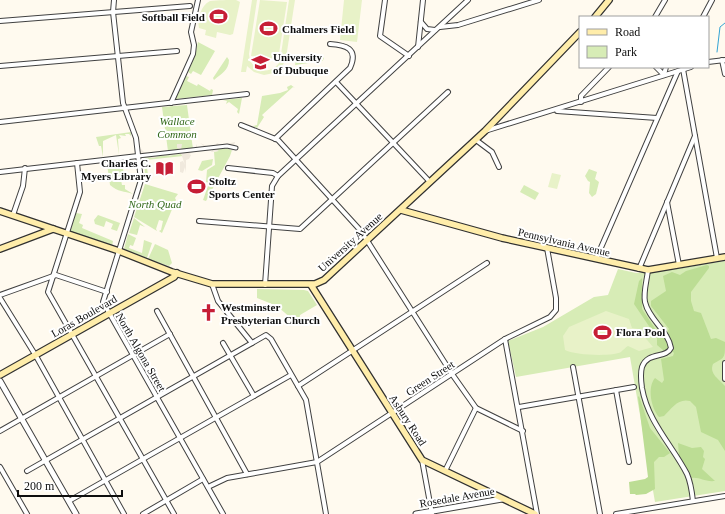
<svg xmlns="http://www.w3.org/2000/svg" width="725" height="514" viewBox="0 0 725 514" font-family="Georgia,serif">
  <rect width="100%" height="100%" fill="#fffaef"/>
  <g fill="#d7ecb6">
    <path d="M198,42L215,51L201,75L193,71L191,74L188,72L195,56Z"/>
    <path d="M324,55V59L322,61L295,65L297,56L309,60H323Z"/>
    <path d="M227,57L229,60C229,70 221,74 214,80L213,78Z"/>
    <path d="M186,76L189,77L187,81L197,86L198,84L210,91L211,89L213,90L212,95L175,99Z"/>
    <path d="M291,85L295,88L293,87L262,115L264,117L257,128L253,126L257,125L262,96L280,93L288,90L287,87Z"/>
    <path d="M242,98L239,114L237,112L238,109L229,102L226,104L227,101L223,100Z"/>
    <path d="M187,105L193,149L181,150L180,148L177,150L168,151L162,107Z"/>
    <path d="M131,132V136L129,134H125L126,136L119,135L121,138L118,139L119,155L116,135L103,141V157L101,146H99L96,137Z"/>
    <path d="M227,148L232,150L230,156L206,201L203,200L209,183L206,182L207,170L215,165L214,152L218,151L215,149Z"/>
    <path d="M181,154L183,156L146,160L148,175L145,176L144,157C158,156 168,155 181,154Z"/>
    <path d="M213,159L212,165L202,171L198,170L202,161Z"/>
    <path d="M119,162L120,169H123L125,180H121L122,185H125V189L133,194C124,191 118,192 110,185L107,164Z"/>
    <path d="M589,169L597,172L595,179L599,182L596,194L592,197L589,193L590,182L588,181L585,176Z"/>
    <path d="M145,184L178,194L175,198L176,200L162,233L159,231L161,230L163,221L159,220L156,229L157,231L134,217Z"/>
    <path d="M524,185L539,193L535,200L520,192Z"/>
    <path d="M76,213L82,214L79,223L83,225L82,228L113,241L112,246L70,232Z"/>
    <path d="M98,215L120,223L117,231L111,229L113,224L106,221L104,227L95,224L94,220Z"/>
    <path d="M134,218L145,227L140,225L137,235L129,233Z"/>
    <path d="M128,234L136,238L133,246L130,245L129,248L142,253L144,240L152,243L147,258L124,249Z"/>
    <path d="M155,244L168,250L172,263L169,266L148,259Z"/>
    <path d="M725,261V491L655,502L630,357L516,377L508,341L543,327L594,297L608,295L618,269L636,273L676,269Z"/>
    <path d="M257,289L304,290L308,291L317,305L300,315L299,320L292,319L277,306L257,298Z"/>
  </g>
  <g fill="#bcdd94">
    <path d="M707,265L709,266V268L691,292V301L694,311L701,313L711,339L716,338L725,342C725,359 725,357 713,364C709,374 719,379 725,386V451L718,440L701,432L696,407L690,401C678,398 672,408 664,416L659,417C651,408 647,387 655,378L662,383L664,380L661,359L673,356L674,353L673,352L663,350L657,345V338L634,304L639,281L642,278V309L658,333L662,334L666,333L669,329L651,306V301L666,291L663,276L672,272L680,275L686,271Z"/>
    <path d="M639,396L650,428L670,453L664,457H659L654,462L655,489L646,494L636,495L635,494H630L629,482L645,479L648,477L638,397Z"/>
    <path d="M678,443L692,448L701,447L704,451L703,457L705,459L702,469L715,481C704,482 700,477 692,478L679,456Z"/>
  </g>
  <g fill="#e8f2c8">
    <path d="M236,0L240,2L233,34L230,35L217,32L216,38L205,35L206,30L199,28C197,19 201,5 210,1C217,0 229,0 236,0Z"/>
    <path d="M252,0H257L249,54L250,61L255,67C264,73 275,71 280,61L289,0H295L286,58L282,67L274,73L264,75L254,72L247,66L246,72H241Z"/>
    <path d="M260,0L287,2L278,60L251,56Z"/>
    <path d="M344,0H362L357,42L340,40Z"/>
    <path d="M552,173L561,175L557,189L548,187Z"/>
    <path d="M606,311L629,319L632,328L638,329L653,347L639,351L628,346C626,347 623,350 621,352C612,357 573,355 565,350L563,336L569,327Z"/>
  </g>
  <path fill="#f0e9dd" d="M235,142L233,151L227,148L216,149L219,151L211,152L212,150L196,151L189,154L191,155L189,159L186,160V173L185,167L183,173L180,172V162L183,161L185,165L181,153L170,156L169,155L159,156L154,158L144,157V160H141L140,152L141,149L144,152L150,153L177,150L179,148H177V144H182L181,150L195,148L197,144V148L205,147L200,143L209,147L215,146L217,143L221,145Z"/>
  <g fill="none" stroke-linecap="round" stroke-linejoin="round">
    <path stroke="#34a4d4" stroke-width="1" d="M717,52L720,27L725,23"/>
    <defs>
      <path id="pedestrian" d="M138,156L227,146L236,148"/>
      <g id="minor">
        <path d="M114,0L113,12L123,103L136,138L141,180L103,302L223,514"/>
        <path d="M385,0L380,36L409,56"/>
        <path d="M655,17L665,0"/>
        <path d="M703,17L712,0"/>
        <path d="M0,21L190,6"/>
        <path d="M421,22L427,29L435,30"/>
        <path d="M440,27L458,25L539,0"/>
        <path d="M418,47L423,0"/>
        <path d="M722,60L725,74"/>
        <path d="M708,62L725,60"/>
        <path d="M0,66L177,51"/>
        <path d="M656,67L664,75"/>
        <path d="M683,69L717,258"/>
        <path d="M664,75L666,67"/>
        <path d="M336,82L430,182"/>
        <path d="M581,102V96L609,67"/>
        <path d="M171,103L193,54L194,45L191,32L198,0"/>
        <path d="M557,111L657,118"/>
        <path d="M0,122L247,94"/>
        <path d="M241,125L278,140L361,231L452,374L476,408L523,431"/>
        <path d="M485,131L691,67"/>
        <path d="M275,139L350,68C359,48 345,45 330,44"/>
        <path d="M476,140L492,152L499,167"/>
        <path d="M77,163L80,192L48,292L174,514"/>
        <path d="M228,168L273,173L278,176L468,0"/>
        <path d="M0,172L138,156"/>
        <path d="M667,202L679,265"/>
        <path d="M13,215L23,186L25,168"/>
        <path d="M199,221L300,229L448,92"/>
        <path d="M596,259L678,71"/>
        <path d="M639,269L695,136"/>
        <path d="M648,270C647,280 643,293 645,302C649,320 668,330 671,348C666,359 648,351 642,367C640,374 641,381 642,388C648,422 672,445 687,474C691,483 692,492 693,501"/>
        <path d="M212,284L218,301L252,343"/>
        <path d="M265,285L272,186L278,176"/>
        <path d="M0,295L56,275L107,292"/>
        <path d="M0,298L36,356L124,514"/>
        <path d="M157,311L247,474"/>
        <path d="M505,339L537,514"/>
        <path d="M223,343L254,396"/>
        <path d="M725,363V379"/>
        <path d="M573,367L600,514"/>
        <path d="M298,386L487,263"/>
        <path d="M616,390L629,462"/>
        <path d="M519,407L634,387"/>
        <path d="M0,431L170,334"/>
        <path d="M422,460L432,514"/>
        <path d="M0,467L27,514"/>
        <path d="M27,471L266,335L271,339L306,400L326,514"/>
        <path d="M445,471L476,408"/>
        <path d="M208,487L227,478L317,462L505,339L550,317L556,310V298L547,248"/>
        <path d="M69,501L291,375"/>
        <path d="M143,514L203,479"/>
        <path d="M616,514L725,496"/>
      </g>
      <g id="tertiary">
        <path d="M0,381L76,514"/>
        <path d="M416,514L502,499"/>
      </g>
      <g id="secondary">
        <path d="M595,17L609,0"/>
        <path d="M401,210L502,238L648,270L725,257"/>
        <path d="M0,211L119,251L172,272L212,284H315L324,280L485,131L580,32"/>
        <path d="M0,249L53,229"/>
        <path d="M311,285L422,460L535,514"/>
        <path d="M0,375L174,277L177,273"/>
      </g>
    </defs>
    <use href="#pedestrian" stroke="#414141" stroke-width="5"/>
    <use href="#minor" stroke="#414141" stroke-width="6"/>
    <use href="#tertiary" stroke="#414141" stroke-width="7"/>
    <use href="#secondary" stroke="#303030" stroke-width="8"/>
    <use href="#pedestrian" stroke="#fff" stroke-width="3"/>
    <use href="#minor" stroke="#fff" stroke-width="4"/>
    <use href="#tertiary" stroke="#fff" stroke-width="5"/>
    <use href="#secondary" stroke="#ffedaa" stroke-width="5.5"/>
  </g>
  <defs>
    <symbol id="stadium-bare" viewBox="-9 -9 18 18"><path d="M0-5a6.5 5 0 1 0 0 10a6.5 5 0 1 0 0-10ZM-3.5-1.8h7v3.6h-7Z" fill="#c61e36" stroke="#fff" stroke-width="2.5" paint-order="stroke"/></symbol>
    <symbol id="university-bare" viewBox="-9 -9 18 18"><path d="M0-5L7-2L0 1L-7-2ZM-4 1L0 2.5L4 1V4Q0 6-4 4Z" fill="#c61e36" stroke="#fff" stroke-width="2.5" paint-order="stroke"/></symbol>
    <symbol id="library-bare" viewBox="-9 -9 18 18"><path d="M-6-4Q-3-5.5-.7-3.5V5Q-3 3-6 4ZM6-4Q3-5.5 .7-3.5V5Q3 3 6 4Z" fill="#c61e36" stroke="#fff" stroke-width="2.5" paint-order="stroke"/></symbol>
    <symbol id="church-bare" viewBox="-9 -9 18 18"><path d="M-1.2-6h2.4v3.5h3.3v2.4h-3.3V6h-2.4V-.1h-3.3v-2.4h3.3Z" fill="#c61e36" stroke="#fff" stroke-width="2.5" paint-order="stroke"/></symbol>
  </defs>
  <g fill-rule="evenodd">
    <use href="#stadium-bare" x="206" y="4" width="25" height="25"/>
    <use href="#stadium-bare" x="256" y="16" width="25" height="25"/>
    <use href="#university-bare" x="248" y="50" width="25" height="25"/>
    <use href="#library-bare" x="152" y="156" width="25" height="25"/>
    <use href="#stadium-bare" x="184" y="174" width="25" height="25"/>
    <use href="#church-bare" x="196" y="300" width="25" height="25"/>
    <use href="#stadium-bare" x="590" y="320" width="25" height="25"/>
  </g>
  <g text-anchor="middle" stroke-width="4" stroke-linejoin="round" paint-order="stroke">
    <g font-size="11" font-weight="bold" fill="#0e0e0e" stroke="#fff" text-anchor="start">
      <text x="205" y="21" text-anchor="end">Softball Field</text>
      <text x="282" y="33">Chalmers Field</text>
      <text x="273" y="61">University<tspan x="273" dy="13">of Dubuque</tspan></text>
      <text x="151" y="167" text-anchor="end">Charles C.<tspan x="151" dy="13">Myers Library</tspan></text>
      <text x="209" y="185">Stoltz<tspan x="209" dy="13">Sports Center</tspan></text>
      <text x="221" y="311">Westminster<tspan x="221" dy="13">Presbyterian Church</tspan></text>
      <text x="616" y="336">Flora Pool</text>
    </g>
    <g font-size="11" font-style="italic" fill="#32691a" stroke="#fff">
      <text x="177" y="125">Wallace<tspan x="177" dy="13">Common</tspan></text>
      <text x="155" y="208">North Quad</text>
    </g>
    <g font-size="11" fill="#0e0e0e" stroke="#fff">
      <text transform="translate(350 242) rotate(-42)" y="4">University Avenue</text>
      <text transform="translate(564 242) rotate(13)" y="4">Pennsylvania Avenue</text>
      <text transform="translate(84 316) rotate(-30)" y="4">Loras Boulevard</text>
      <text transform="translate(141 352) rotate(60)" y="4">North Algona Street</text>
      <text transform="translate(430 378) rotate(-33)" y="4">Green Street</text>
      <text transform="translate(408 420) rotate(57)" y="4">Asbury Road</text>
      <text transform="translate(457 497) rotate(-10)" y="4">Rosedale Avenue</text>
    </g>
  </g>
  <rect x="579" y="16" width="130" height="52" fill="#ffffff" stroke="#9f9f9f"/>
  <rect x="587" y="29" width="20" height="6" fill="#ffedaa" stroke="#9f9f9f"/>
  <text x="615" y="36" font-size="12" fill="#0e0e0e">Road</text>
  <rect x="587" y="46" width="20" height="12" fill="#d7ecb6" stroke="#9f9f9f"/>
  <text x="615" y="56" font-size="12" fill="#0e0e0e">Park</text>
  <path d="M18 490v6h104v-6" fill="none" stroke="#0e0e0e" stroke-width="2"/>
  <text x="24" y="490" font-size="12" fill="#0e0e0e" stroke="#ffffff" stroke-width="3" paint-order="stroke">200 m</text>
</svg>
